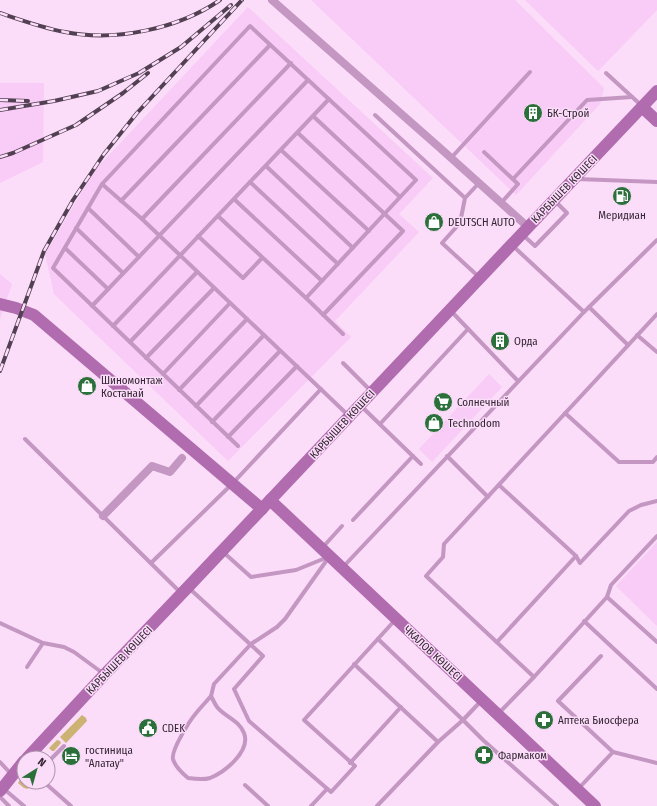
<svg xmlns="http://www.w3.org/2000/svg" width="657" height="806" viewBox="0 0 657 806" font-family="'Fira Sans Condensed',sans-serif">
  <rect width="100%" height="100%" fill="#fbdcf9"/>
  <g fill="#f8ccf6">
    <path d="M311,0H515L604,88L600,104L516,195Z"/>
    <path d="M525,0H657V10L598,71Z"/>
    <path d="M248,7L433,178L399,214L419,232L335,321L351,337L228,461L54,294L45,254L94,171Z"/>
    <path d="M0,83H44L43,162L0,183Z"/>
    <path d="M0,274L12,284L0,319Z"/>
    <path d="M489,374L502,387L432,462L419,449Z"/>
    <path d="M657,542V626L616,586Z"/>
  </g>
  <g fill="#ccb273">
    <path d="M82,715L86,718L87,721L66,743L60,737Z"/>
    <path d="M57,740L60,741L61,743L54,751H52L49,748Z"/>
    <path d="M22,777L24,779V782H29C30,785 30,786 28,789L24,788L18,783Z"/>
  </g>
  <g fill="none" stroke-linecap="round" stroke-linejoin="round">
    <g stroke="#c496c2" stroke-width="4">
      <path d="M606,73L642,106"/>
      <path d="M375,115L465,198L460,223L442,243L479,277"/>
      <path d="M313,116L400,197"/>
      <path d="M298,133L403,231L323,315"/>
      <path d="M281,150L369,231"/>
      <path d="M484,152L518,184L501,203"/>
      <path d="M451,158L530,72"/>
      <path d="M266,166L353,248"/>
      <path d="M513,179L587,100L632,97"/>
      <path d="M577,179L657,182"/>
      <path d="M250,182L338,264"/>
      <path d="M102,184L142,219L349,416"/>
      <path d="M465,198L479,183"/>
      <path d="M234,199L322,281"/>
      <path d="M121,201L270,45"/>
      <path d="M88,208L139,257"/>
      <path d="M218,216L306,298L343,334"/>
      <path d="M142,219L291,63"/>
      <path d="M76,228L123,273"/>
      <path d="M523,235L535,246L567,213L555,201"/>
      <path d="M198,236L243,278L262,258"/>
      <path d="M513,246L584,312"/>
      <path d="M65,248L108,289"/>
      <path d="M92,306L308,80"/>
      <path d="M589,307L628,345"/>
      <path d="M451,311L518,381"/>
      <path d="M113,326L329,99"/>
      <path d="M637,335L657,352"/>
      <path d="M130,342L197,272"/>
      <path d="M146,358L214,288"/>
      <path d="M343,363L372,392"/>
      <path d="M163,374L230,303"/>
      <path d="M179,390L247,319"/>
      <path d="M196,406L264,335"/>
      <path d="M361,406L421,464"/>
      <path d="M565,413L619,462H653L657,457"/>
      <path d="M212,422L280,351"/>
      <path d="M380,424L468,329"/>
      <path d="M228,437L297,366"/>
      <path d="M25,439L180,592"/>
      <path d="M238,446L53,268L102,184L250,26L416,180L306,298"/>
      <path d="M447,456L488,497"/>
      <path d="M499,485L576,556L580,563L629,511L641,505L657,501"/>
      <path d="M353,520L413,456"/>
      <path d="M323,547L342,526"/>
      <path d="M222,551L251,577L296,570L328,557"/>
      <path d="M151,563L232,484L321,389"/>
      <path d="M343,567L584,312L657,240"/>
      <path d="M190,589L263,656L234,689L249,721L331,792L355,766L304,720L396,619"/>
      <path d="M607,597L657,642"/>
      <path d="M584,621L657,689"/>
      <path d="M0,623L43,643L64,647L74,652L104,674"/>
      <path d="M378,639L463,720L483,740L557,806"/>
      <path d="M497,642L576,556"/>
      <path d="M601,656L558,701L613,752L657,763"/>
      <path d="M354,664L438,742"/>
      <path d="M27,667L43,643"/>
      <path d="M534,677L426,576L443,557L444,544L657,314"/>
      <path d="M211,696C206,702 201,707 197,712C190,720 171,750 173,759C175,767 182,773 188,778C195,779 204,780 210,778C225,772 251,751 244,733C239,720 225,717 217,707C215,704 213,700 211,696L214,684L251,644L277,627L285,619L329,557"/>
      <path d="M498,714L534,677L607,597L611,585L657,536"/>
      <path d="M0,762L12,775"/>
      <path d="M48,762L64,746"/>
      <path d="M350,763L401,707"/>
      <path d="M44,782L71,806"/>
      <path d="M245,785L268,806"/>
      <path d="M579,788L613,752"/>
      <path d="M4,789L24,806"/>
      <path d="M0,797L9,806"/>
      <path d="M311,806L327,789"/>
      <path d="M377,806L438,742L463,720L481,701"/>
    </g>
    <g stroke="#c496c2" stroke-width="8">
      <path d="M272,0L440,148L528,227"/>
      <path d="M103,516L152,466L170,472L182,458"/>
    </g>
    <g stroke="#b06cae" stroke-width="12">
      <path d="M642,107L657,121"/>
      <path d="M0,304L16,308L34,315L262,509"/>
      <path d="M270,500L595,806"/>
      <path d="M27,758L104,675L188,587L480,278L657,91"/>
      <path d="M0,791L24,761"/>
    </g>
    <defs>
      <g id="rail">
        <path d="M0,13C21,20 43,28 65,32C115,42 178,29 220,0"/>
        <path d="M0,100L28,101"/>
        <path d="M0,110L54,101L98,91L139,73L181,47L231,5"/>
        <path d="M0,157L13,153L76,125L123,93L148,73"/>
        <path d="M0,371L44,251L73,200L104,154L137,113L242,0"/>
      </g>
    </defs>
    <use href="#rail" stroke="#524152" stroke-width="4"/>
    <use href="#rail" stroke="#fbdcf9" stroke-width="2.5" stroke-dasharray="8" stroke-linecap="butt"/>
  </g>
  <defs>
    <symbol id="building-disc" viewBox="-11 -11 22 22"><circle r="9.5" fill="#2b6f3a" stroke="#fbdcf9"/><path d="M-4-6H4V6H1V3H-1V6H-4ZM-2.5-4.3h1.7v1.8h-1.7ZM.8-4.3h1.7v1.8H.8ZM-2.5-1h1.7V.8h-1.7ZM.8-1h1.7V.8H.8Z" fill="#fff"/></symbol>
    <symbol id="fuel-disc" viewBox="-11 -11 22 22"><circle r="9.5" fill="#2b6f3a" stroke="#fbdcf9"/><path d="M-5.5-6h7V0h2V4h1.3V-2.5L3-4.5l.8-.8L6-3V5H2.5V1h-1V6h-7ZM-4.2-4.7v3.2H.2V-4.7Z" fill="#fff"/></symbol>
    <symbol id="shop-disc" viewBox="-11 -11 22 22"><circle r="9.5" fill="#2b6f3a" stroke="#fbdcf9"/><path d="M-5-2.5h2.3a2.7 3.5 0 0 1 5.4 0H5L5.5 6h-11ZM-1.5-2.5h3a1.5 2.3 0 0 0-3 0Z" fill="#fff"/></symbol>
    <symbol id="supermarket-disc" viewBox="-11 -11 22 22"><circle r="9.5" fill="#2b6f3a" stroke="#fbdcf9"/><path d="M-6-5.5h2.5l.6 2H6L4.5 2H-2.5L-4.4-4H-6ZM-1.5 3.2a1.3 1.3 0 1 0 .1 0ZM3 3.2a1.3 1.3 0 1 0 .1 0Z" fill="#fff"/></symbol>
    <symbol id="pharmacy-disc" viewBox="-11 -11 22 22"><circle r="9.5" fill="#2b6f3a" stroke="#fbdcf9"/><path d="M-2-6h4v4h4v4h-4v4h-4v-4h-4v-4h4Z" fill="#fff"/></symbol>
    <symbol id="civic-disc" viewBox="-11 -11 22 22"><circle r="9.5" fill="#2b6f3a" stroke="#fbdcf9"/><path d="M-.6-6.5H3V-4.5H.6V-3L4-1V1h2V6H-6V1h2V-1L-.6-3ZM-1.2 2.5V6h2.4V2.5Z" fill="#fff"/></symbol>
    <symbol id="hotel-disc" viewBox="-11 -11 22 22"><circle r="9.5" fill="#2b6f3a" stroke="#fbdcf9"/><path d="M-6-4.5h1.5V1H6V5H4.5V3h-9V5H-6ZM-4 0a1.8 1.8 0 1 1 3.6 0ZM.5 0V-2.5h3Q6-2.5 6 0Z" fill="#fff"/></symbol>
  </defs>
  <g fill-rule="evenodd">
    <use href="#building-disc" x="522" y="102" width="22" height="22"/>
    <use href="#fuel-disc" x="611" y="185" width="22" height="22"/>
    <use href="#shop-disc" x="423" y="211" width="22" height="22"/>
    <use href="#building-disc" x="489" y="330" width="22" height="22"/>
    <use href="#shop-disc" x="76" y="375" width="22" height="22"/>
    <use href="#supermarket-disc" x="432" y="391" width="22" height="22"/>
    <use href="#shop-disc" x="423" y="412" width="22" height="22"/>
    <use href="#pharmacy-disc" x="533" y="709" width="22" height="22"/>
    <use href="#civic-disc" x="137" y="717" width="22" height="22"/>
    <use href="#pharmacy-disc" x="473" y="744" width="22" height="22"/>
    <use href="#hotel-disc" x="60" y="745" width="22" height="22"/>
  </g>
  <g text-anchor="middle" stroke-width="3" stroke-linejoin="round" paint-order="stroke">
    <g font-size="11" fill="#342634" stroke="#fbdcf9" text-anchor="start">
      <text x="547" y="117">БК-Строй</text>
      <text x="622" y="219" text-anchor="middle">Меридиан</text>
      <text x="448" y="226">DEUTSCH AUTO</text>
      <text x="514" y="345">Орда</text>
      <text x="101" y="384">Шиномонтаж<tspan x="101" dy="13">Костанай</tspan></text>
      <text x="457" y="406">Солнечный</text>
      <text x="448" y="427">Technodom</text>
      <text x="558" y="724">Аптека Биосфера</text>
      <text x="162" y="732">CDEK</text>
      <text x="85" y="754">гостиница<tspan x="85" dy="13">"Алатау"</tspan></text>
      <text x="498" y="759">Фармаком</text>
    </g>
    <g font-size="11" fill="#342634" stroke="#fbdcf9">
      <text transform="translate(564 189) rotate(-46)" y="4">КАРБЫШЕВ КӨШЕСІ</text>
      <text transform="translate(342 424) rotate(-47)" y="4">КАРБЫШЕВ КӨШЕСІ</text>
      <text transform="translate(433 653) rotate(43)" y="4">ЧКАЛОВ КӨШЕСІ</text>
      <text transform="translate(119 660) rotate(-46)" y="4">КАРБЫШЕВ КӨШЕСІ</text>
    </g>
  </g>
  <g transform="translate(36 770) rotate(37)"><circle r="19" fill="#fbdcf9" stroke="#ab93aa"/>
  <path d="M0-3L7 15L0 10L-7 15Z" fill="#2b6f3a"/>
  <text y="-6" font-size="11" font-weight="bold" text-anchor="middle" fill="#342634">N</text>
  </g>
</svg>
